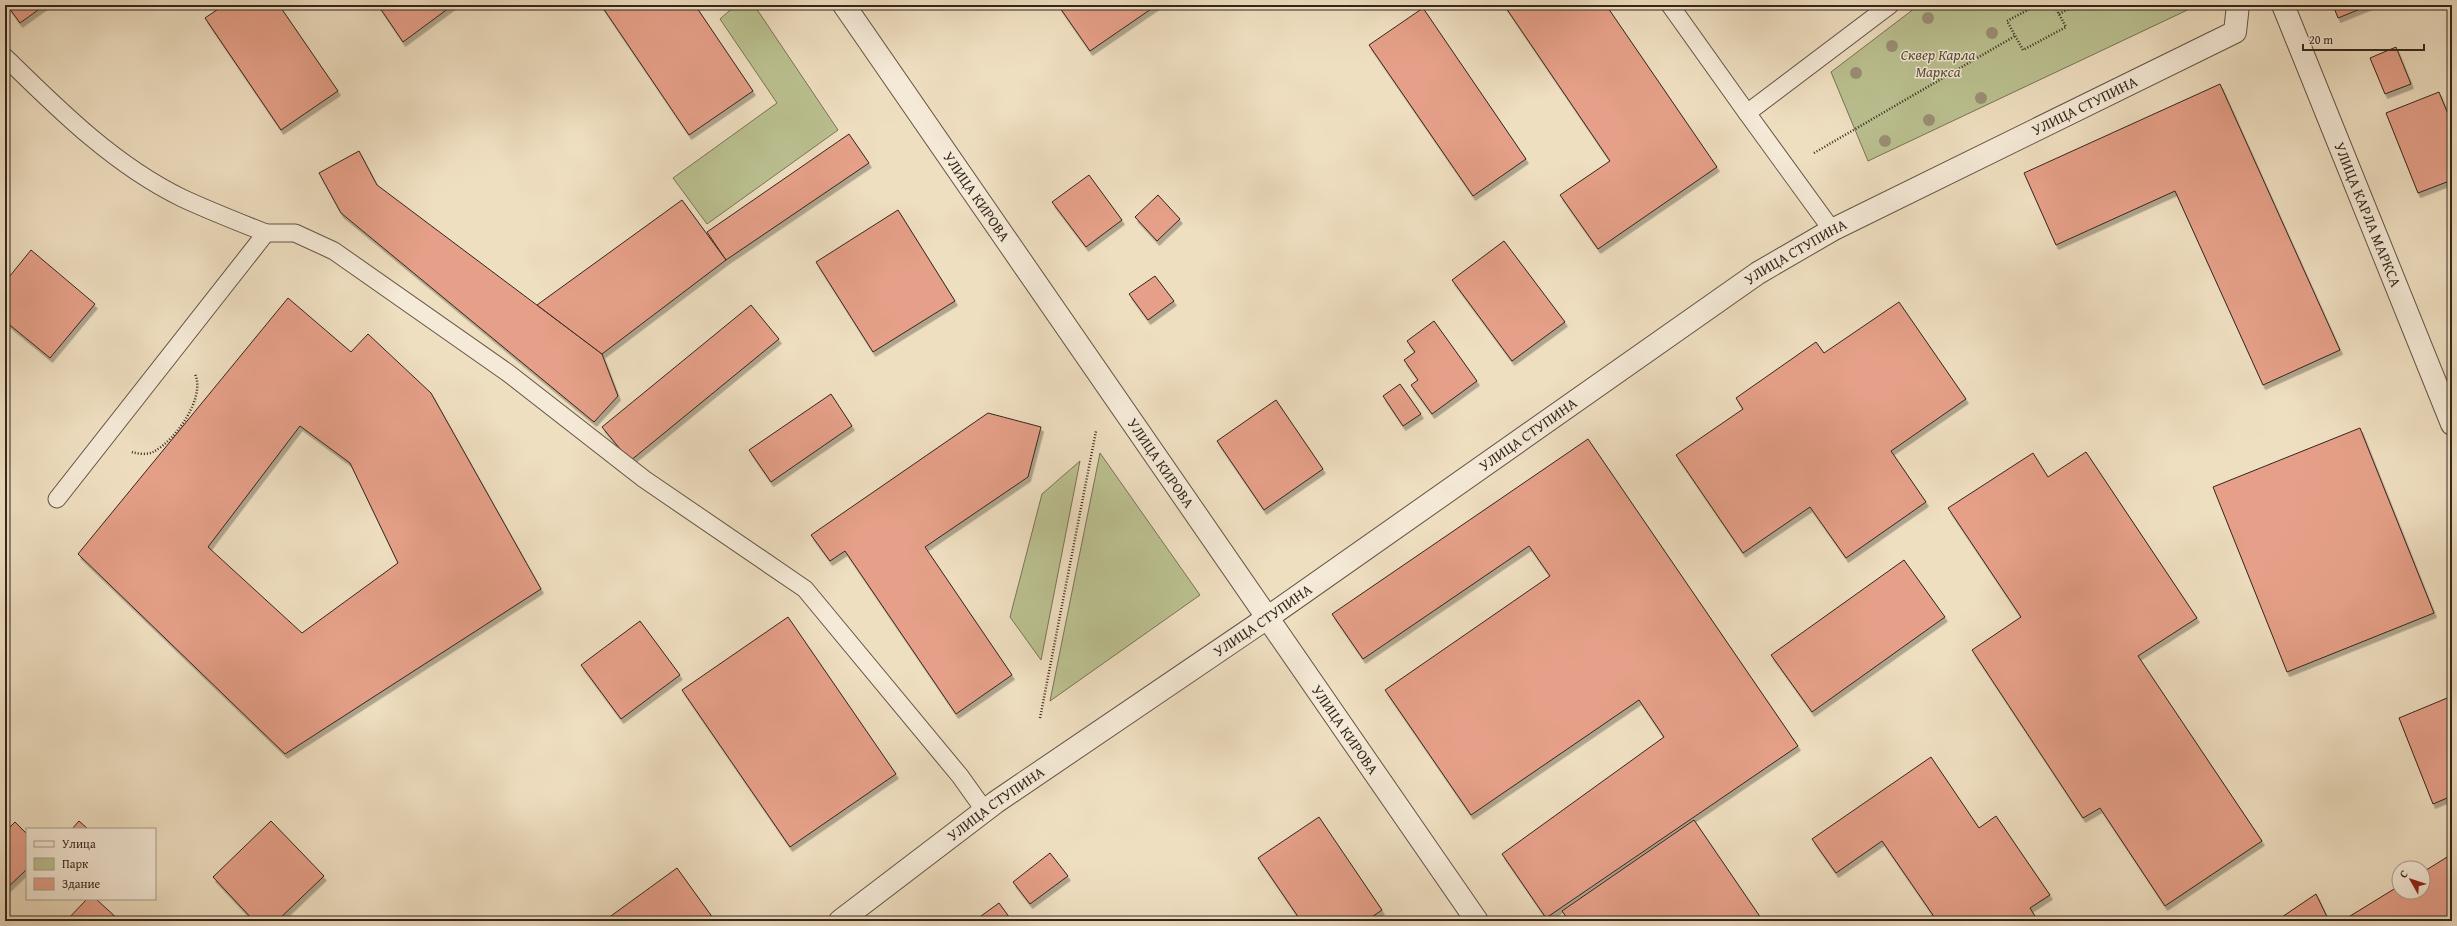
<svg xmlns="http://www.w3.org/2000/svg" width="2457" height="926" viewBox="0 0 2457 926" font-family="'Gentium Book Plus',serif">
  <defs>
    <filter id="shadow"><feDropShadow dx="2.5" dy="4.5" stdDeviation="0" flood-color="#0004"/></filter>
  </defs>
  <rect width="100%" height="100%" fill="#efdfc1"/>
  <filter id="stains"><feTurbulence type="fractalNoise" baseFrequency=".005" numOctaves="4"/><feColorMatrix values="0 0 0 0 .2 0 0 0 0 .09 0 0 0 0 .02 0 0 0 .5 -.17"/></filter>
  <radialGradient id="worn" r=".72"><stop offset=".6" stop-color="#630" stop-opacity="0"/><stop offset="1" stop-color="#630" stop-opacity=".3"/></radialGradient>
  <g fill="#bbc191" stroke="#787456">
    <path d="M736,5H754L838,130L707,224L673,178L777,103L720,19Z"/>
    <path d="M1919,5H2198L1868,161L1831,72Z"/>
    <path d="M1100,453L1200,595L1050,701Z"/>
    <path d="M1080,461L1041,660L1010,617L1042,494Z"/>
  </g>
  <g fill="#e6a089" stroke="#34261c" fill-rule="evenodd" filter="url(#shadow)">
    <path d="M7,5H45L20,23Z"/>
    <path d="M224,5H279L338,91L281,130L205,18Z"/>
    <path d="M378,5H453L403,42Z"/>
    <path d="M601,5H695L753,91L689,135Z"/>
    <path d="M1058,5H1157L1090,51Z"/>
    <path d="M1504,5H1606L1717,167L1598,249L1560,195L1610,161Z"/>
    <path d="M2333,5H2370L2338,18Z"/>
    <path d="M1423,8L1526,159L1473,196L1369,45Z"/>
    <path d="M2396,47L2411,84L2385,94L2370,58Z"/>
    <path d="M2220,84L2340,350L2263,385L2175,191L2056,245L2024,173Z"/>
    <path d="M2439,92L2452,124V180L2418,193L2386,113Z"/>
    <path d="M849,134L869,163L726,260L707,232Z"/>
    <path d="M359,151L377,185L602,354L618,396L594,422L341,213L319,173Z"/>
    <path d="M1089,175L1122,220L1086,247L1052,202Z"/>
    <path d="M1158,195L1180,219L1157,241L1135,217Z"/>
    <path d="M682,200L726,260L602,354L537,305Z"/>
    <path d="M898,210L955,301L873,352L816,262Z"/>
    <path d="M1504,241L1565,322L1512,361L1452,280Z"/>
    <path d="M31,250L95,304L50,358L5,321V282Z"/>
    <path d="M1155,276L1174,301L1148,320L1129,294Z"/>
    <path d="M288,298L351,352L368,334L431,393L541,589L285,754L78,554ZM300,426L350,463L398,563L302,633L208,547Z"/>
    <path d="M1899,302L1966,399L1891,451L1926,502L1846,558L1810,507L1743,553L1676,455L1743,409L1736,398L1816,342L1824,353Z"/>
    <path d="M751,305L779,339L630,461L602,427Z"/>
    <path d="M1434,321L1477,381L1432,414L1411,385L1418,380L1404,360L1415,352L1407,341Z"/>
    <path d="M1400,384L1421,414L1403,426L1383,396Z"/>
    <path d="M831,394L852,426L771,482L749,450Z"/>
    <path d="M1276,400L1323,469L1264,510L1217,441Z"/>
    <path d="M988,413L1041,427L1028,477L925,547L1012,675L956,714L845,551L830,561L811,535Z"/>
    <path d="M2360,428L2434,613L2287,672L2213,487Z"/>
    <path d="M1588,439L1798,746L1546,918L1502,854L1664,737L1639,700L1471,815L1385,690L1550,576L1529,546L1363,659L1332,614Z"/>
    <path d="M2086,452L2197,618L2138,656L2262,841L2165,906L2100,808L2083,818L1972,650L2021,617L1948,508L2033,453L2048,477Z"/>
    <path d="M1904,560L1945,617L1812,712L1771,655Z"/>
    <path d="M788,617L896,774L790,847L682,690Z"/>
    <path d="M640,621L680,675L621,719L581,665Z"/>
    <path d="M2452,696V796L2433,804L2399,718Z"/>
    <path d="M1931,757L1979,828L1996,816L2050,895L2030,908L2038,921H1937L1882,841L1836,873L1812,839Z"/>
    <path d="M1319,817L1382,910L1366,921H1301L1258,858Z"/>
    <path d="M1694,820L1763,921H1569L1562,911Z"/>
    <path d="M79,821L88,829H72Z"/>
    <path d="M271,821L324,876L277,921H254L213,877Z"/>
    <path d="M15,822L27,834V869L5,890V832Z"/>
    <path d="M1050,853L1068,876L1030,904L1013,882Z"/>
    <path d="M2452,854V921H2342L2399,886V892H2423V872Z"/>
    <path d="M677,868L713,918L708,921H604Z"/>
    <path d="M2316,894L2329,921H2276Z"/>
    <path d="M87,899H96L120,921H66Z"/>
    <path d="M999,903L1012,921H984L981,916Z"/>
  </g>
  <g fill="none" stroke-linecap="round" stroke-linejoin="round">
    <defs>
      <g id="service">
        <path d="M1670,5L1747,113"/>
        <path d="M5,57C58,109 114,165 182,198C210,211 238,222 266,233L57,499"/>
        <path d="M1832,230L1747,113L1890,5"/>
        <path d="M266,233H295L334,251L508,373L644,479L805,589L960,776L985,811"/>
      </g>
      <g id="pedestrian">
        <path id="s1" d="M2283,5L2452,424"/>
      </g>
      <g id="minor">
        <path id="s2" d="M840,921L996,802L1267,618L1758,273L1832,230L2235,32L2238,5"/>
      </g>
      <g id="tertiary">
        <path id="s3" d="M844,5L1477,921"/>
      </g>
    </defs>
    <use href="#service" stroke="#635445" stroke-width="19"/>
    <use href="#pedestrian" stroke="#635445" stroke-width="24"/>
    <use href="#minor" stroke="#635445" stroke-width="24"/>
    <use href="#tertiary" stroke="#635445" stroke-width="24"/>
    <g stroke="#34261c" stroke-width="2.5" stroke-dasharray="1 2" stroke-linecap="butt">
      <path d="M2037,5L2007,21L2023,50L2066,27L2054,5"/>
      <path d="M2059,14L2076,5"/>
      <path d="M1814,153L2015,36"/>
      <path d="M132,452C138,454 147,455 153,452C175,441 206,398 195,374"/>
      <path d="M1040,718L1096,431"/>
    </g>
    <use href="#service" stroke="#f5ead7" stroke-width="17"/>
    <use href="#pedestrian" stroke="#f5ead7" stroke-width="22"/>
    <use href="#minor" stroke="#f5ead7" stroke-width="22"/>
    <use href="#tertiary" stroke="#f5ead7" stroke-width="22"/>
  </g>
  <g fill="#9b8f76">
    <circle cx="1928" cy="18" r="6"/>
    <circle cx="1992" cy="33" r="6"/>
    <circle cx="1892" cy="46" r="6"/>
    <circle cx="1856" cy="73" r="6"/>
    <circle cx="1981" cy="98" r="6"/>
    <circle cx="1929" cy="120" r="6"/>
    <circle cx="1885" cy="141" r="6"/>
  </g>
  <g text-anchor="middle" stroke-width="3" stroke-linejoin="round" paint-order="stroke">
    <g font-size="15" font-style="italic" fill="#564d39" stroke="#f5ead7">
      <text x="1938" y="60">Сквер Карла<tspan x="1938" dy="17">Маркса</tspan></text>
    </g>
    <g font-size="15" fill="#34261c" stroke="#f5ead7">
      <text dy="5" stroke="none"><textPath href="#s2" startOffset="1491">УЛИЦА СТУПИНА</textPath></text>
      <text dy="5" stroke="none"><textPath href="#s3" startOffset="233">УЛИЦА КИРОВА</textPath></text>
      <text dy="5" stroke="none"><textPath href="#s1" startOffset="226">УЛИЦА КАРЛА МАРКСА</textPath></text>
      <text dy="5" stroke="none"><textPath href="#s2" startOffset="1167">УЛИЦА СТУПИНА</textPath></text>
      <text dy="5" stroke="none"><textPath href="#s2" startOffset="843">УЛИЦА СТУПИНА</textPath></text>
      <text dy="5" stroke="none"><textPath href="#s3" startOffset="557">УЛИЦА КИРОВА</textPath></text>
      <text dy="5" stroke="none"><textPath href="#s2" startOffset="519">УЛИЦА СТУПИНА</textPath></text>
      <text dy="5" stroke="none"><textPath href="#s3" startOffset="881">УЛИЦА КИРОВА</textPath></text>
      <text dy="5" stroke="none"><textPath href="#s2" startOffset="195">УЛИЦА СТУПИНА</textPath></text>
    </g>
  </g>
  <rect width="2457" height="926" fill="none" stroke="#efdfc1" stroke-width="20"/>
  <rect x="6" y="6" width="2445" height="914" fill="none" stroke="#34261c" stroke-width="2"/>
  <rect x="10" y="10" width="2437" height="906" fill="none" stroke="#34261c"/>
  <rect x="26" y="828" width="130" height="72" fill="#f5ead7" stroke="#a89c8c"/>
  <rect x="34" y="841" width="20" height="6" fill="#f5ead7" stroke="#a89c8c"/>
  <text x="62" y="848" font-size="12" fill="#34261c">Улица</text>
  <rect x="34" y="858" width="20" height="12" fill="#bbc191" stroke="#a89c8c"/>
  <text x="62" y="868" font-size="12" fill="#34261c">Парк</text>
  <rect x="34" y="878" width="20" height="12" fill="#e6a089" stroke="#a89c8c"/>
  <text x="62" y="888" font-size="12" fill="#34261c">Здание</text>
  <g transform="translate(2411 880) rotate(309)"><circle r="19" fill="#f5ead7" stroke="#a89c8c"/>
  <path d="M0-3L7 15L0 10L-7 15Z" fill="#8f2418"/>
  <text y="-6" font-size="11" font-weight="bold" text-anchor="middle" fill="#34261c">С</text>
  </g>
  <path d="M2303 44v6h121v-6" fill="none" stroke="#34261c" stroke-width="2"/>
  <text x="2309" y="44" font-size="12" fill="#34261c" stroke="#f5ead7" stroke-width="3" paint-order="stroke">20 m</text>
  <rect width="100%" height="100%" filter="url(#stains)"/>
  <rect width="100%" height="100%" fill="url(#worn)"/>
</svg>
